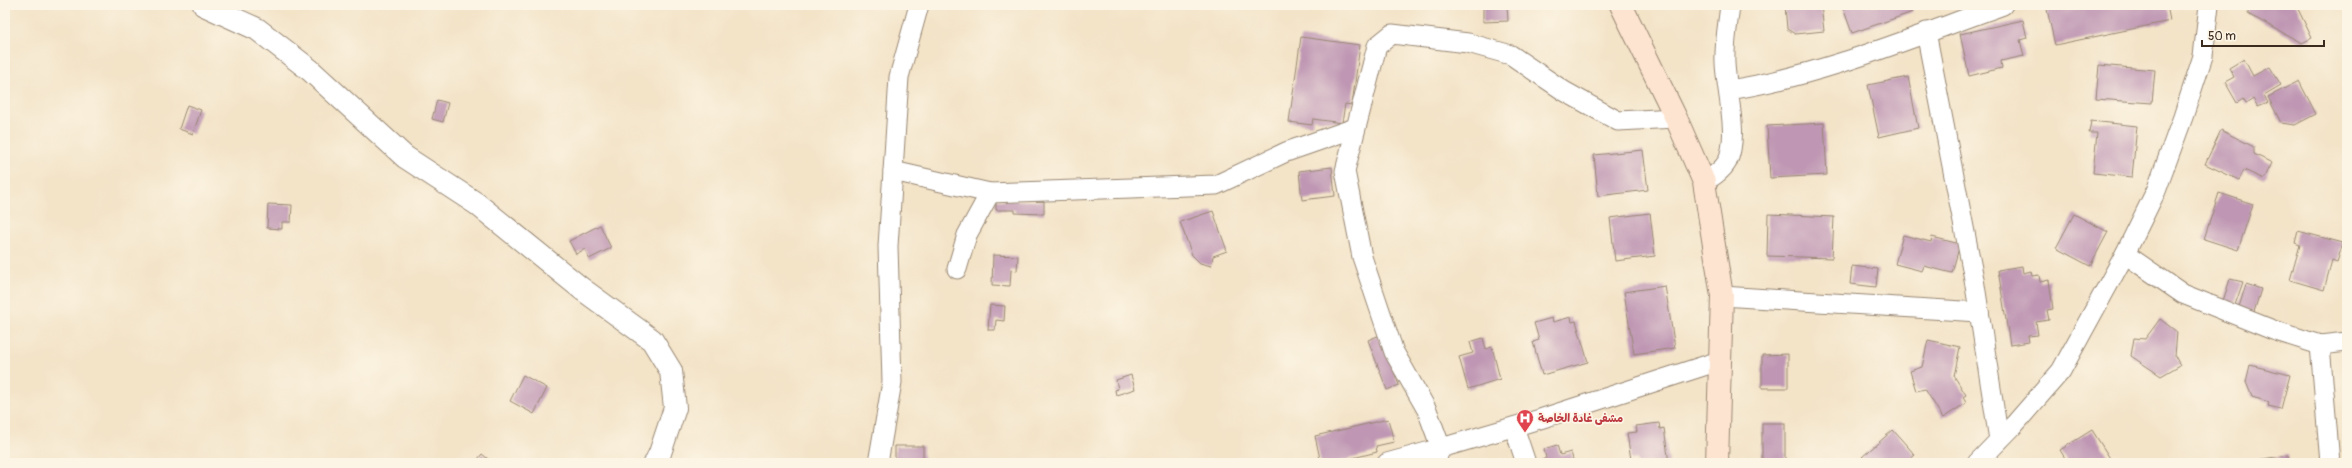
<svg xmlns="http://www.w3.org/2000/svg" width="2352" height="468" viewBox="0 0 2352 468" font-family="Pangolin,'Playpen Sans Arabic',sans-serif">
  <rect width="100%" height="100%" fill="#fcf5e5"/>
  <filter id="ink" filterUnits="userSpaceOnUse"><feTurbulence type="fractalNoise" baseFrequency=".025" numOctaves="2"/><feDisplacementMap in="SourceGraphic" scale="8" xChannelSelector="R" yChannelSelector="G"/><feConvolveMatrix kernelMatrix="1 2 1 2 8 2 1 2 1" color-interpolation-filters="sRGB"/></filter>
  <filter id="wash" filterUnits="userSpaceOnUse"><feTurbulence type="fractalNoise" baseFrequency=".012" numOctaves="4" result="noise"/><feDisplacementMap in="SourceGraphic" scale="16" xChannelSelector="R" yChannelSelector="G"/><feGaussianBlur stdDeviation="0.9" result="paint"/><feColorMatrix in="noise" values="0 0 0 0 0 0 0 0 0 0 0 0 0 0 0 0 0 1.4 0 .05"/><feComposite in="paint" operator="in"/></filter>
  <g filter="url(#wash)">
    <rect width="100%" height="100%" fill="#f3e3c7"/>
    <g id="blocks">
      <g fill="#bf97b4">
        <rect x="1402" y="5" width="34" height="2"/>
        <path d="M1483,5H1507L1508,21L1483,22Z"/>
        <path d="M1785,5H1821L1824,31L1795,34L1787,29Z"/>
        <path d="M1842,5H1911L1913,12L1852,33Z"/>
        <path d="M2046,5H2167L2170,21L2055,45Z"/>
        <path d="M2248,5H2296L2312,38L2302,43L2248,14Z"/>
        <path d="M2023,20L2027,38L2020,40L2024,56L2001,61L2002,68L1969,76L1960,34Z"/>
        <path d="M1301,37L1360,45L1352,105L1345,104L1342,123L1313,119L1312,125L1289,122Z"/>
        <path d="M2244,59L2253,76L2270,67L2281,85L2264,95L2268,103L2258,107L2253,99L2246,104L2243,99L2237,103L2225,82L2234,77L2229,68Z"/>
        <path d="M2099,65L2155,70L2152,103L2096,99Z"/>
        <path d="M1908,77L1918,128L1879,137L1868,85Z"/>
        <path d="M2299,81L2316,114L2295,125L2281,123L2268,97Z"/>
        <path d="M437,100L448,103L443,122L432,119Z"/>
        <path d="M187,105L201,110L193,134L179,129Z"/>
        <path d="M2091,121L2137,126L2132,177L2093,173L2097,133H2089Z"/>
        <path d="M1824,123L1827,175L1770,178L1767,126Z"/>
        <path d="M2221,130L2254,147V154L2272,163L2264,179L2244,170L2239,180L2205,164Z"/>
        <path d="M1643,150L1648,190L1598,196L1594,155Z"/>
        <path d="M1332,167L1335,196L1302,200L1299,171Z"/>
        <path d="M2219,193L2253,204L2238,250L2204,239Z"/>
        <path d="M996,200L1044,201V214L1015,213V210H996Z"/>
        <path d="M268,204L292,205L291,222H282V229L267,228Z"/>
        <path d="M1213,211L1227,251L1213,256L1211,266L1200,263L1192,255L1180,222Z"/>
        <path d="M1650,213L1655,256L1615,261L1610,218Z"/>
        <path d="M1768,214L1834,217L1832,258L1767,256Z"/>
        <path d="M2074,214L2108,232L2090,266L2056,248Z"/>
        <path d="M600,225L611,248L589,259L585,249L576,254L569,241Z"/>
        <path d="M2298,231L2343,243L2337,262L2332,260L2324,290L2290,280L2300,245L2295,243Z"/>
        <path d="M1903,235L1931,242L1932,237L1960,244L1952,273L1924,266L1922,271L1895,264Z"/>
        <path d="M993,255L1018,256L1017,271L1011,270L1010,286L992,285Z"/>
        <path d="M1852,266L1878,269L1876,287L1850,284Z"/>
        <path d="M2022,266L2023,273L2031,271L2032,276L2039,275L2040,282L2049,280L2053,309L2047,310L2049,320L2036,322L2038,335L2028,336L2029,342L2010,345L1998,270Z"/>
        <path d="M2230,279L2243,282L2235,305L2223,301Z"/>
        <path d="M2246,284L2261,289L2254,312L2239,307Z"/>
        <path d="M1665,286L1675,348L1634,354L1624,292Z"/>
        <path d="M990,305L1005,306L1004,321L996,320L995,330H988Z"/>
        <path d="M1571,317L1572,322L1576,321L1588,362L1542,375L1533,342L1539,340L1534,323L1552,318L1553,322Z"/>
        <path d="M2160,319L2177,332L2175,356L2180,365L2161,376L2131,356L2134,338L2145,339Z"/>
        <path d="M1380,335L1399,385L1387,390L1368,340Z"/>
        <path d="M1483,338L1486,349L1492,347L1500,379L1468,389L1459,357L1473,353L1470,342Z"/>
        <path d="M1928,340L1960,347L1954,376L1966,395L1963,397L1966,403L1943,418L1925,389L1916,391L1910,371L1922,367Z"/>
        <path d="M1788,354V388H1762V355Z"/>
        <path d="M2250,365L2290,375L2281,409L2268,406L2269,402L2252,397L2246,382Z"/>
        <path d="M523,375L547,388L534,414L510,401Z"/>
        <path d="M1131,375L1135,389L1116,395L1115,390L1118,389L1116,380Z"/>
        <path d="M1388,419L1394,442L1376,446L1377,452L1333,463H1321L1315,436Z"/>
        <path d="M1659,423L1660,429L1664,428L1669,463H1638L1637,459L1631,460L1627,433L1637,432L1636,426Z"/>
        <rect x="1762" y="423" width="23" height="37"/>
        <path d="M1893,430L1915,455L1906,463H1867L1862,457Z"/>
        <path d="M2092,430L2113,463H2068L2060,450Z"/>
        <path d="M1557,445L1560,455L1571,452L1574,463H1537L1546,458L1544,449Z"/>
        <rect x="895" y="446" width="28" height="17"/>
        <path d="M482,454L493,463H475Z"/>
        <path d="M2288,455L2289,463H2250V461Z"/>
        <path d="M1109,460V463H1098V462Z"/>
      </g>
    </g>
  </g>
  <g filter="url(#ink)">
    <use href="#blocks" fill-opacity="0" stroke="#978672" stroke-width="1"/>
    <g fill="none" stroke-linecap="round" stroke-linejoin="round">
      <defs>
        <g id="minor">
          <path d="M1926,32L1974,279L1999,440"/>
          <path d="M1729,90C1824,75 1913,37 2003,5"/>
          <path d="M893,171L899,77L919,5"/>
          <path d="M1704,182C1712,177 1722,171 1727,162C1740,136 1726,91 1725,63C1724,44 1728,24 1730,5"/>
          <path d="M2125,254L2183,294L2273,330L2320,345L2347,342"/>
          <path d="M957,269L967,235L990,193"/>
          <path d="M1722,296L1979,312"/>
          <path d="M2320,345L2330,463"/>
          <path d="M1514,427L1526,463"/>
          <path d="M1436,460L1441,448L1540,419L1719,361"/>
          <path d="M878,463L892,382L888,246L893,171L990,193L1216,185L1286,152L1355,128"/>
          <path d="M1387,463L1441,448L1427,410L1394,352L1362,257L1345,171L1377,46L1392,34L1468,43L1511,55L1564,91L1618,121L1676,118"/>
          <path d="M1977,463L2014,425L2061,371L2125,254L2156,191L2183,117L2203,56L2209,5"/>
        </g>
        <path id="tertiary" d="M204,5L257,29L310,70L405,157L477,204L582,289L652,340L671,371L675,408L660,453L655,463"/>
        <path id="secondary" d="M1621,5L1676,118L1704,182L1722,296L1717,463"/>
      </defs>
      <use href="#minor" stroke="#978672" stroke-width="21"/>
      <use href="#tertiary" stroke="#978672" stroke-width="24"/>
      <use href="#secondary" stroke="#978672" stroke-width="24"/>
      <use href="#minor" stroke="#fff" stroke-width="19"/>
      <use href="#tertiary" stroke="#fff" stroke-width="22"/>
      <use href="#secondary" stroke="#fde4d0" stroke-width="22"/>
    </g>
  </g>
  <defs>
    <symbol id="hospital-pin" viewBox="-11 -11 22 30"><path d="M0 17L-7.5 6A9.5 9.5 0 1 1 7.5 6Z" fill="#e0444e" stroke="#fcf5e5"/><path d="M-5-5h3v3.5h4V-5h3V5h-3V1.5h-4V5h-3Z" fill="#fff"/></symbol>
  </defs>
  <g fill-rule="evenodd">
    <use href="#hospital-pin" x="1515" y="408" width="20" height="27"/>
  </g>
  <g text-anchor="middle" stroke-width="3.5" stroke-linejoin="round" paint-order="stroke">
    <g font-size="11" font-weight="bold" fill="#be3a42" stroke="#fcf5e5" text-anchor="start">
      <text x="1538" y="422">مشفى غادة الخاصة</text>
    </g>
  </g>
  <rect width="2352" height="468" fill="none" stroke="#fcf5e5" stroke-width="20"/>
  <path d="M2202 40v6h122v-6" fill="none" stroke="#3b2a1e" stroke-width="2"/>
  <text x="2208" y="40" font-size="12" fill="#3b2a1e" stroke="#fcf5e5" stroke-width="3" paint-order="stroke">50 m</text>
</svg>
